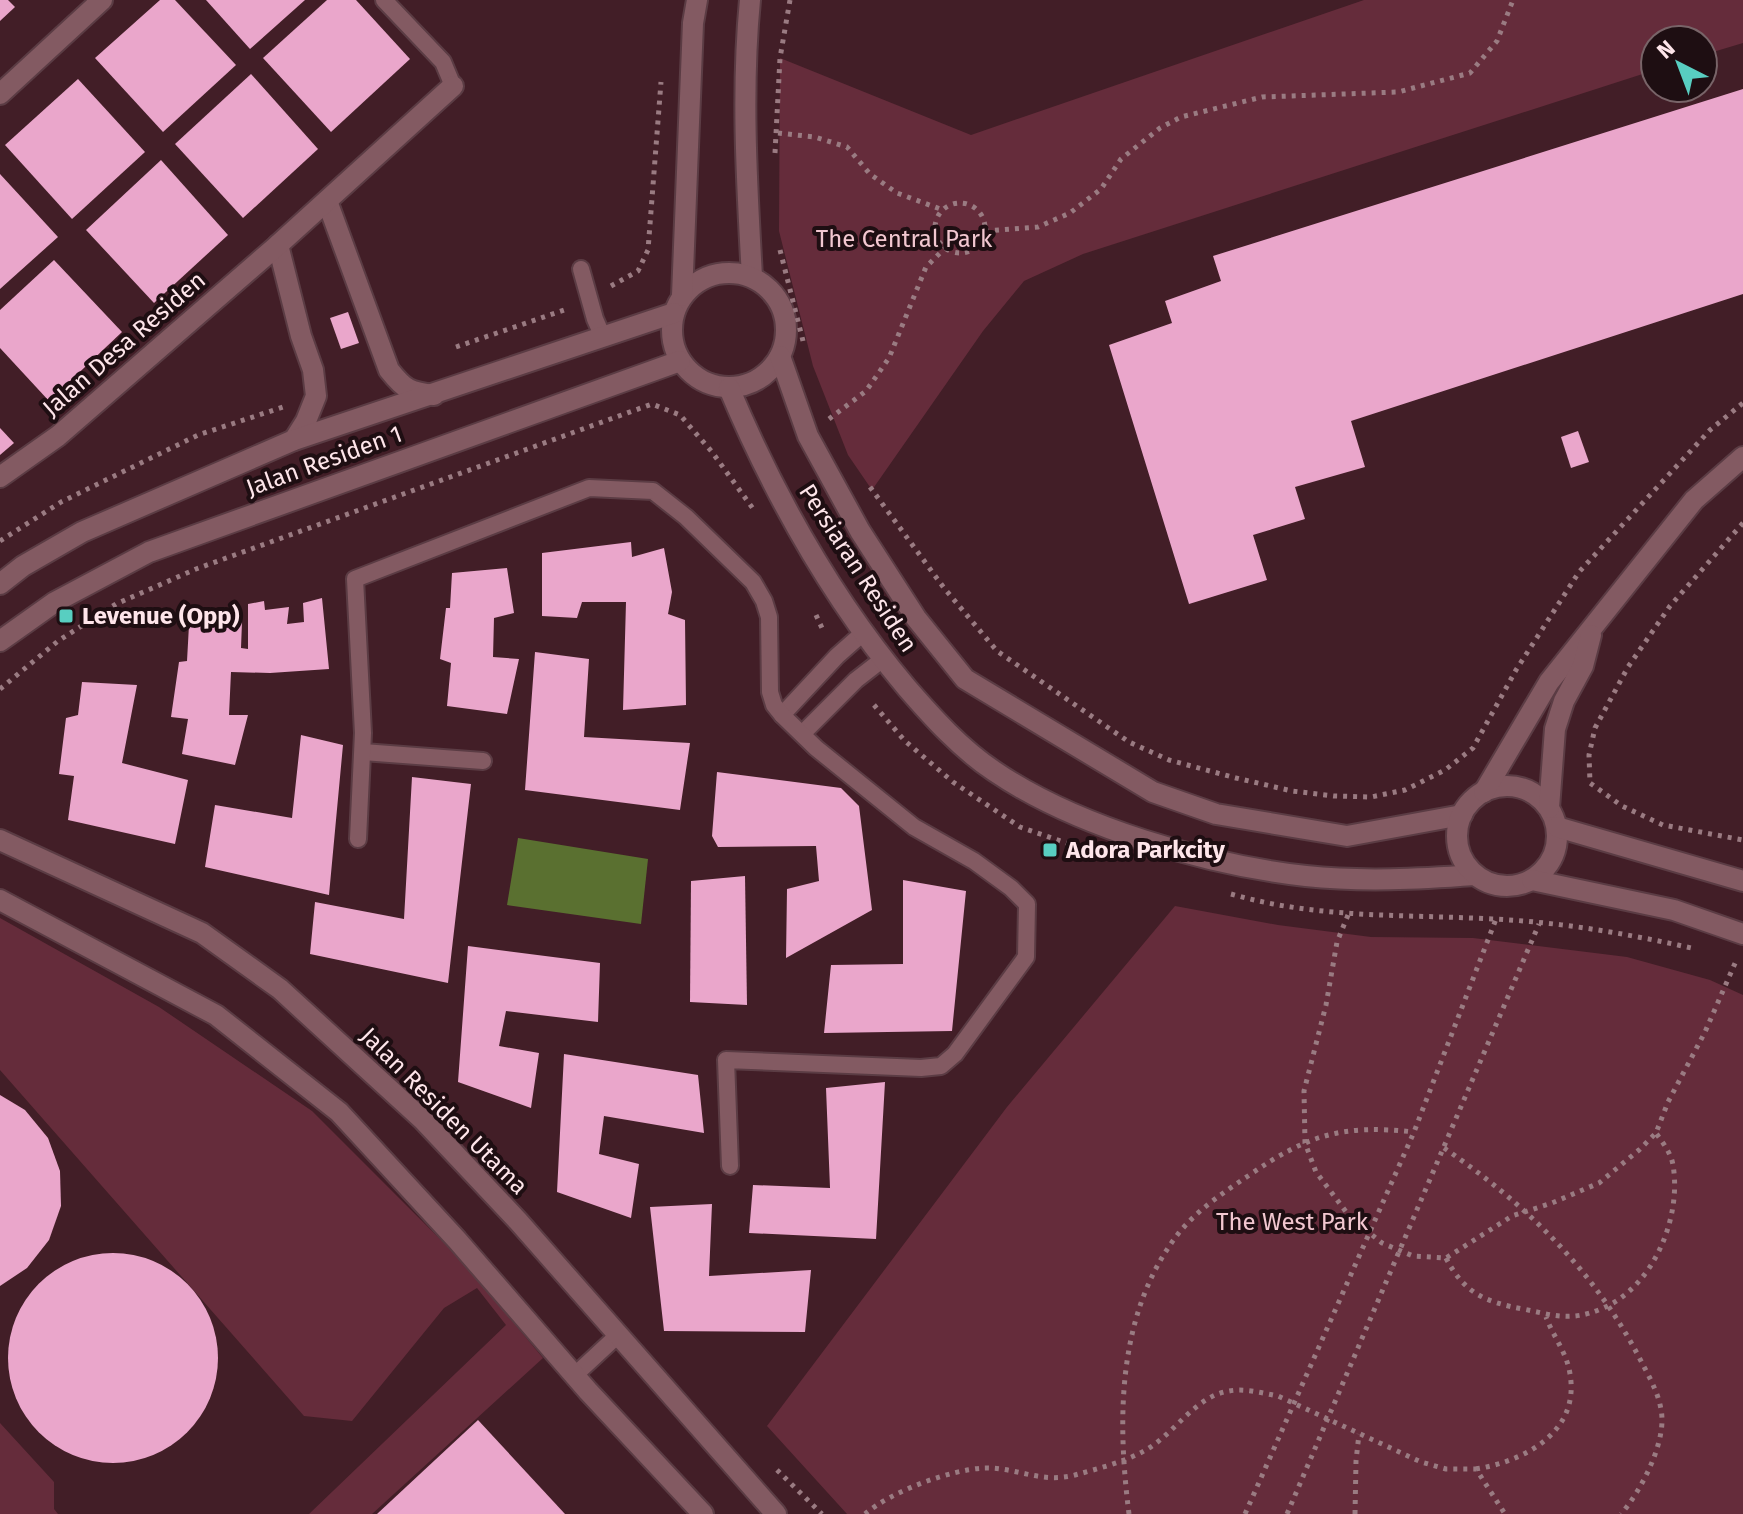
<svg xmlns="http://www.w3.org/2000/svg" width="1743" height="1514" viewBox="0 0 1743 1514" font-family="'Fira Sans',sans-serif">
  <rect width="100%" height="100%" fill="#421e27"/>
  <g fill="#652c3b">
    <path d="M1364,0H1743V43L1703,55V40H1655V70L1083,254L1024,281L983,331L872,490L848,455L813,366L779,231L780,58L971,135Z"/>
    <path d="M1175,906L1278,925L1371,937L1473,938L1627,957L1710,980L1743,995V1514H847L767,1426L1007,1107Z"/>
    <path d="M0,918L159,1007L312,1111L463,1262L543,1358L372,1514H309L506,1325L477,1288L444,1308L352,1421L304,1416L0,1070Z"/>
    <path d="M0,1423L54,1482V1509L58,1514H0Z"/>
  </g>
  <path fill="#5a7030" d="M518,838L648,859L641,924L507,905Z"/>
  <g fill="#eaa6cb">
    <path d="M0,0H8L15,7L0,21Z"/>
    <path d="M160,0H175L236,65L163,132L95,58Z"/>
    <path d="M206,0H305L250,49Z"/>
    <path d="M327,0H356L410,59L331,132L263,58Z"/>
    <path d="M251,74L318,149L243,218L175,144Z"/>
    <path d="M78,79L145,152L72,219L5,145Z"/>
    <path d="M1743,89V294L1351,421L1365,467L1295,487L1305,519L1253,535L1267,580L1189,604L1109,345L1172,323L1165,301L1221,281L1213,256Z"/>
    <path d="M161,160L228,235L154,303L86,230Z"/>
    <path d="M0,174L58,237L0,289Z"/>
    <path d="M54,260L122,332L49,401L0,348V310Z"/>
    <path d="M348,312L359,343L341,349L330,318Z"/>
    <path d="M0,428L14,443L0,455Z"/>
    <path d="M1578,431L1589,462L1571,468L1561,437Z"/>
    <path d="M631,542L632,557L664,548L672,592L668,614L685,620L686,705L623,710L626,602H582L577,618L542,616V553Z"/>
    <path d="M507,568L514,613L494,618L493,657L519,659L507,714L447,706L451,663L440,659L446,608H450L452,573Z"/>
    <path d="M322,598L329,669L270,673L231,672L229,715H248L235,765L182,754L188,719L171,717L179,662L187,661L189,625L242,622L241,648L248,649V604L264,601L265,610L289,607L287,624L304,622L303,603Z"/>
    <path d="M535,652L589,659L584,737L690,743L680,810L525,790Z"/>
    <path d="M82,682L137,685L122,763L188,780L175,844L68,820L74,776L59,774L66,718L78,715Z"/>
    <path d="M301,735L343,745L329,895L205,867L215,805L292,818Z"/>
    <path d="M717,772L841,788L859,806L872,910L786,958L787,889L819,881L816,846L718,847L712,836Z"/>
    <path d="M412,777L471,784L448,983L310,954L315,902L404,919Z"/>
    <path d="M745,876L747,1005L690,1002L691,881Z"/>
    <path d="M903,880L966,891L952,1031L824,1033L831,965L903,964Z"/>
    <path d="M468,946L600,963L598,1022L506,1011L499,1046L539,1053L531,1108L458,1082Z"/>
    <path d="M564,1054L698,1075L704,1133L604,1116L599,1154L639,1164L631,1218L557,1192Z"/>
    <path d="M885,1082L876,1239L749,1233L753,1185L830,1188L826,1088Z"/>
    <path d="M0,1095L25,1110L48,1138L60,1171L61,1206L49,1240L27,1268L0,1286Z"/>
    <path d="M712,1204L709,1276L811,1270L805,1332L664,1331L650,1207Z"/>
    <circle cx="113" cy="1358" r="105"/>
    <path d="M478,1420L565,1514H377Z"/>
  </g>
  <g fill="none" stroke-linecap="round" stroke-linejoin="round">
    <defs>
      <g id="service">
        <path d="M384,0L443,62L453,86"/>
        <path d="M581,269L595,319L602,335"/>
        <path d="M782,715L837,656L863,633"/>
        <path d="M802,734L856,680L883,659"/>
        <path d="M363,752L483,761"/>
        <path d="M358,839L363,733L355,579L589,488L653,491L686,517L753,582L764,601L769,617L770,692L774,705L782,715L816,748L914,827L974,861L1011,888L1027,904L1026,957L955,1054L941,1066L921,1068L726,1060L730,1166"/>
        <path d="M575,1375L618,1335"/>
      </g>
      <g id="minor">
        <path d="M0,94L102,0"/>
        <path d="M327,201L389,370C405,390 409,392 434,395"/>
        <path d="M278,245L301,336L313,370L316,396L306,421L294,440"/>
        <path d="M0,477L58,436L278,245L453,86"/>
      </g>
      <g id="tertiary">
        <path d="M750,0C741,92 747,186 752,277"/>
        <circle cx="729" cy="330" r="57"/>
        <path d="M682,296L693,23L697,0"/>
        <path d="M780,356L808,436L860,531L916,618L965,679L1153,792L1216,814L1347,836L1462,815"/>
        <path d="M729,388C774,495 832,599 907,688C933,718 961,749 994,771C1076,827 1208,865 1306,876C1362,882 1419,879 1475,875"/>
        <path d="M0,584L23,566L82,532L294,440L674,313"/>
        <path d="M0,641L55,602L149,552L680,361"/>
        <circle cx="1507" cy="836" r="50"/>
        <path d="M1484,792L1549,682L1694,500L1743,457"/>
        <path d="M1549,808L1555,729L1564,701L1583,666L1591,635"/>
        <path d="M1557,827L1743,881"/>
        <path d="M0,840L202,933L280,989L423,1120L518,1221L776,1514"/>
        <path d="M1532,880L1674,910L1743,934"/>
        <path d="M0,900L216,1015L339,1112L457,1240L588,1391L703,1514"/>
      </g>
    </defs>
    <use href="#service" stroke="#5b3c44" stroke-width="20"/>
    <use href="#minor" stroke="#5b3c44" stroke-width="24"/>
    <use href="#tertiary" stroke="#5b3c44" stroke-width="24"/>
    <g stroke="#9a7b82" stroke-width="5" stroke-dasharray="4 6" stroke-linecap="butt">
      <path d="M778,133L815,137L847,147L870,174L897,193L943,210"/>
      <path d="M775,153L780,58L790,0"/>
      <circle cx="960" cy="228" r="25"/>
      <path d="M985,231L1038,227L1070,213L1101,189L1121,159L1160,128L1181,117L1262,97L1398,92L1470,73L1497,41L1513,0"/>
      <path d="M780,250L803,341"/>
      <path d="M611,286L638,271L648,250L661,82"/>
      <path d="M456,347L567,309"/>
      <path d="M829,419L866,391L889,358L926,267L945,248"/>
      <path d="M870,487L944,588L997,651L1129,742L1169,760L1236,778L1292,791L1334,796L1371,797L1405,790L1445,770L1473,748L1516,670L1579,572L1710,430L1743,403"/>
      <path d="M1743,523L1670,606L1628,667L1595,728L1589,755L1590,783L1622,806L1663,825L1743,840"/>
      <path d="M0,541L61,502L198,435L283,407"/>
      <path d="M816,615L822,628"/>
      <path d="M0,689L58,641L116,604L196,569L652,404L680,415L712,452L754,510"/>
      <path d="M874,705L905,741L953,782L1020,827L1069,844"/>
      <path d="M1231,894C1318,919 1403,914 1492,919C1561,922 1629,934 1696,949"/>
      <path d="M1348,915L1337,942L1326,1005L1304,1091L1305,1143L1316,1172L1350,1217L1382,1243L1413,1256L1446,1258L1512,1216L1552,1203L1599,1183L1639,1150L1656,1133L1668,1102L1705,1032L1736,961"/>
      <path d="M1444,1148C1527,1205 1596,1272 1642,1363C1651,1380 1662,1400 1662,1420C1662,1450 1640,1492 1621,1514"/>
      <path d="M1446,1258C1464,1293 1485,1302 1523,1309C1553,1315 1570,1322 1601,1309C1653,1288 1682,1218 1673,1165C1671,1153 1663,1143 1656,1133"/>
      <path d="M1476,1469C1525,1461 1580,1432 1570,1374C1567,1353 1553,1336 1546,1317"/>
      <path d="M777,1470L822,1514"/>
      <path d="M865,1514C892,1491 949,1470 984,1468C1016,1467 1041,1484 1075,1475C1097,1469 1124,1462 1144,1451C1174,1435 1195,1396 1229,1391C1245,1388 1262,1393 1278,1396L1421,1462L1446,1469H1476L1505,1514"/>
      <path d="M1129,1514C1117,1419 1117,1313 1178,1234C1196,1211 1224,1192 1248,1176C1307,1135 1342,1124 1414,1132"/>
      <path d="M1245,1514L1414,1132L1496,919"/>
      <path d="M1287,1514L1539,924"/>
      <path d="M1355,1514L1356,1461L1359,1434"/>
    </g>
    <use href="#service" stroke="#835a62" stroke-width="16"/>
    <use href="#minor" stroke="#835a62" stroke-width="20"/>
    <use href="#tertiary" stroke="#835a62" stroke-width="20"/>
  </g>
  <g fill="#58cec1" stroke="#1e0e12" stroke-width="3">
    <rect x="58" y="608" width="16" height="16" rx="4"/>
    <rect x="1042" y="842" width="16" height="16" rx="4"/>
  </g>
  <g text-anchor="middle" stroke-width="8" stroke-linejoin="round" paint-order="stroke">
    <g font-size="24" fill="#f2c7d0" stroke="#1e0e12">
      <text x="904" y="247">The Central Park</text>
      <text x="1292" y="1230">The West Park</text>
    </g>
    <g font-size="24" fill="#fee5ea" stroke="#1e0e12">
      <text transform="translate(124 344) rotate(-41)" y="8">Jalan Desa Residen</text>
      <text transform="translate(324 461) rotate(-20)" y="8">Jalan Residen 1</text>
      <text transform="translate(858 568) rotate(57)" y="8">Persiaran Residen</text>
      <text transform="translate(444 1111) rotate(45)" y="8">Jalan Residen Utama</text>
    </g>
    <g font-size="24" font-weight="bold" fill="#fee5ea" stroke="#1e0e12" text-anchor="start">
      <text x="82" y="624">Levenue (Opp)</text>
      <text x="1066" y="858">Adora Parkcity</text>
    </g>
  </g>
  <g transform="translate(1679 64) rotate(318)"><circle r="38" fill="#1e0e12" stroke="#786468" stroke-width="2"/>
  <path d="M0-6L14 30L0 20L-14 30Z" fill="#58cec1"/>
  <text y="-12" font-size="22" font-weight="bold" text-anchor="middle" fill="#fee5ea">N</text>
  </g>
</svg>
